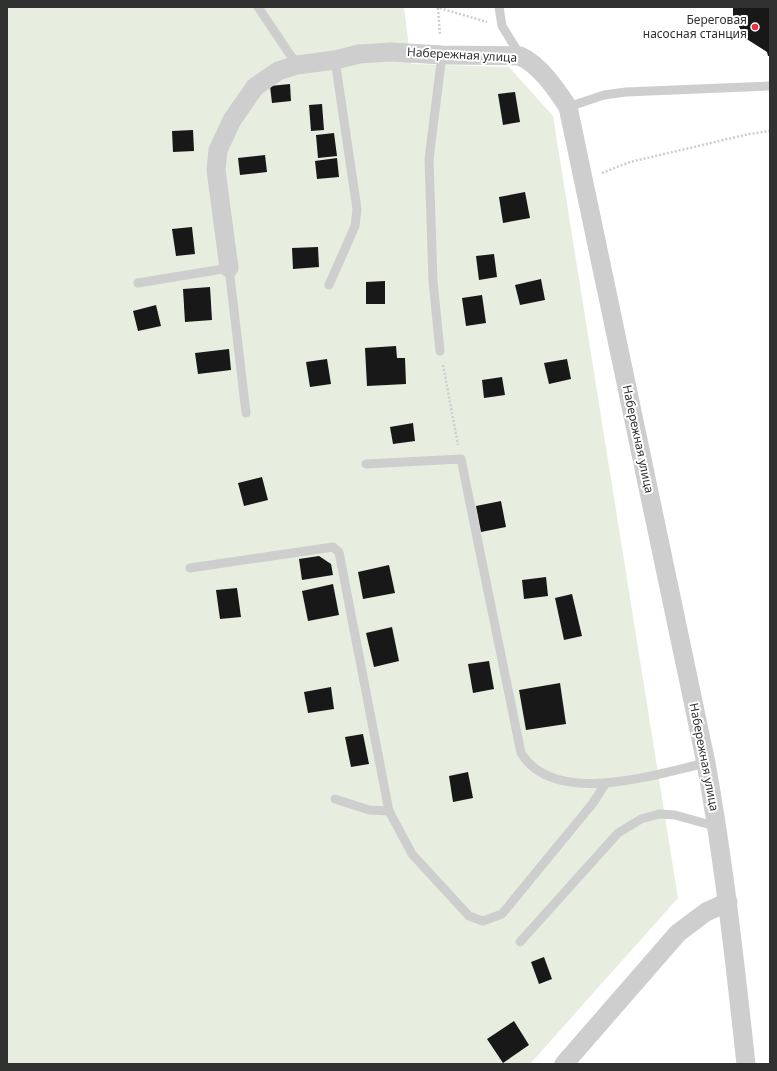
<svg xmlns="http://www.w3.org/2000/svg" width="777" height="1071" viewBox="0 0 777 1071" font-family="'Noto Sans',sans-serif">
  <rect width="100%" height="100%" fill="#fff"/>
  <path fill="#e7eedf" d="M7,7H404L411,64L509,67L553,116L678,898L530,1064H7Z"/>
  <g fill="#181818">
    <path d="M733,7H770V56H768L767,52L745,38L733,15Z"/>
    <path d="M290,84L291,101L272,103L270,86Z"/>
    <path d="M515,92L520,122L503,125L498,94Z"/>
    <path d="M322,104L324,130L311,131L309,105Z"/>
    <path d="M193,130L194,151L173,152L172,131Z"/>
    <path d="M334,133L337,156L318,158L316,135Z"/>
    <path d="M265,155L267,172L240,175L238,158Z"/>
    <path d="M337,158L339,177L317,179L315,161Z"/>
    <path d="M525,192L530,218L503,223L499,197Z"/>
    <path d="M192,227L195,254L176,256L172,229Z"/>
    <path d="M318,247L319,267L293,269L292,248Z"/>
    <path d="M494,254L497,277L479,280L476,256Z"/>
    <path d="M541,279L545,300L520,305L515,285Z"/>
    <path d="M385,281V304H366V282Z"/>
    <path d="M210,287L212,320L185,322L183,289Z"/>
    <path d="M482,295L486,323L466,326L462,298Z"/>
    <path d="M156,305L161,326L138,331L133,311Z"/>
    <path d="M396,346L397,358H405L406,384L367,386L365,348Z"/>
    <path d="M229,349L231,370L198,374L195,353Z"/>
    <path d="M327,359L331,384L310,387L306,362Z"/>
    <path d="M567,359L571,379L549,384L544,363Z"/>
    <path d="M502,377L505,395L484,398L482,380Z"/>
    <path d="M413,423L415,441L393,444L390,427Z"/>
    <path d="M262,477L268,500L244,506L238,483Z"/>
    <path d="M501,501L506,527L481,532L476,506Z"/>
    <path d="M319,556L331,564L333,575L302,580L299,559Z"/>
    <path d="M389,565L395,593L363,599L358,572Z"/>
    <path d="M546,577L548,596L524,599L522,580Z"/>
    <path d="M333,584L339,615L308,621L302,591Z"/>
    <path d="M237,588L241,617L220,619L216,590Z"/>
    <path d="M572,594L582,636L564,640L555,598Z"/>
    <path d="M392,627L399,661L374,667L366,633Z"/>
    <path d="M489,661L494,689L473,693L468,664Z"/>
    <path d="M560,683L566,724L526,730L519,690Z"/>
    <path d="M331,687L334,709L308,713L304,692Z"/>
    <path d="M363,734L369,764L351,767L345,737Z"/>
    <path d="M468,772L473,798L453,802L449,776Z"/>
    <path d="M544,957L552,979L539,984L531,962Z"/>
    <path d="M514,1021L529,1045L503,1063L487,1039Z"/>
  </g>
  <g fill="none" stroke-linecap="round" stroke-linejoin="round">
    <g stroke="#cecece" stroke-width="2.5" stroke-dasharray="2 2" stroke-linecap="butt">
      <path d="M436,7L487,22"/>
      <path d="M438,8L440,35"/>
      <path d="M602,173L630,162L749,134L770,131"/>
      <path d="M443,365L458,445"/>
    </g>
    <g stroke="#cecece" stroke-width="9">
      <path d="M258,7L297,65"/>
      <path d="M499,7L502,26L520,55"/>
      <path d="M568,107L604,95L626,92L770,86"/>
      <path d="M138,283L229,268L246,413"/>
      <path d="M329,285L355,226L357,209L335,60"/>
      <path d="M440,351L433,281L429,159L442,55"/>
      <path d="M366,464L461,459L521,753C555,808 655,774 706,763"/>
      <path d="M190,568L333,547L339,552L389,811L412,854L469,916L483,921L502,914L593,803L605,784"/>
      <path d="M335,799L369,810L389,811"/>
      <path d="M520,942L618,833L641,819L659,814L675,815L718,827"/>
    </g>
    <g stroke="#cecece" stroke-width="19">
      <path d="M229,268L216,170L218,150L232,120L255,87L278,71L297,65L335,60L359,54L391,52L442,55L520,56C540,65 556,89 568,107L706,763C724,863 735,963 746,1064"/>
      <path d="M564,1064L678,933L706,912L728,902"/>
    </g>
  </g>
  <circle fill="#e93342" stroke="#fff" stroke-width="1.5" cx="755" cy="27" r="4"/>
  <g text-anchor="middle" stroke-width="4" stroke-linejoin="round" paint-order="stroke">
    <g font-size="12" fill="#313131" stroke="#fff" text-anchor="end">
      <text x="747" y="24">Береговая<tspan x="747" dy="14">насосная станция</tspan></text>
    </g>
    <g font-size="12" fill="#313131" stroke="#fff">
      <text transform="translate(462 55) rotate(3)" y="4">Набережная улица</text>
      <text transform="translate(638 439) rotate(78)" y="4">Набережная улица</text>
      <text transform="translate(704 757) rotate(79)" y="4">Набережная улица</text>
    </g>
  </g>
  <rect width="777" height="1071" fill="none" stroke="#313131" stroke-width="16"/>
</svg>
